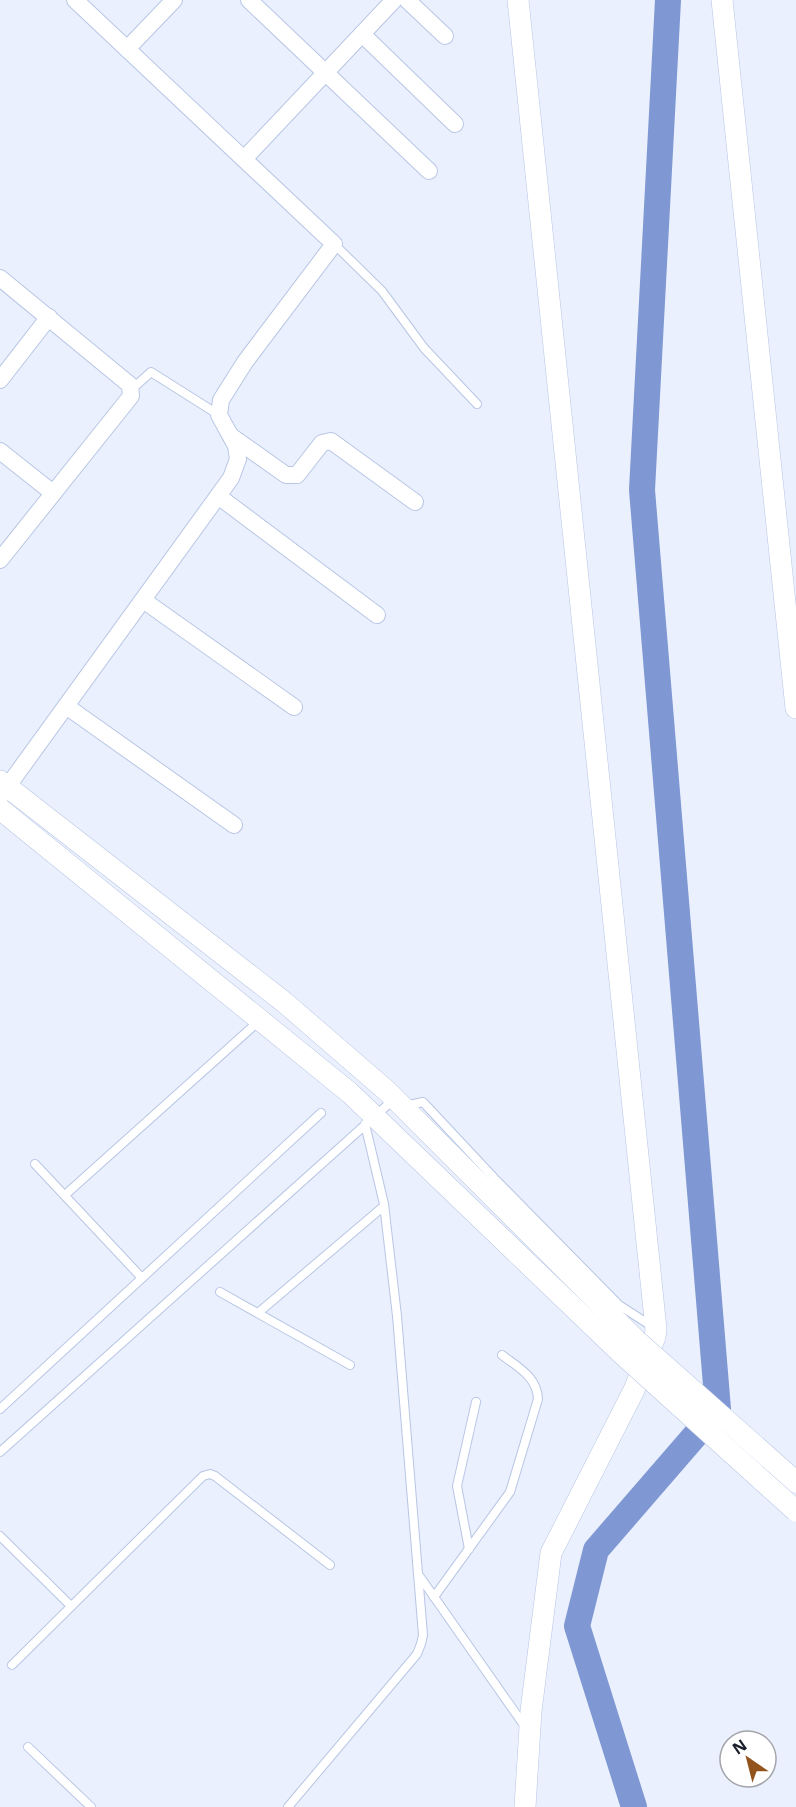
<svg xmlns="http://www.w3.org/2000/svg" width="796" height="1807" viewBox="0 0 796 1807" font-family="'Open Sans',sans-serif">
  <rect width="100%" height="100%" fill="#eaf0fd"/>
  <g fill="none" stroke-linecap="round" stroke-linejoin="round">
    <path stroke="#7f98d3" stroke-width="26" d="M634,1807L577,1626L596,1550L718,1409L642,490L668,0"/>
    <defs>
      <g id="service">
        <path d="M334,244L382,291L424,348L477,404"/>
        <path d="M132,389L151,372L219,415"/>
        <path d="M405,1106L423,1102L495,1179L619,1305L653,1327"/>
        <path d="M35,1164L142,1278"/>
        <path d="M65,1195L259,1021"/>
        <path d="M220,1292L350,1365"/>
        <path d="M258,1313L384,1206"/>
        <path d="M0,1409L321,1113"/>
        <path d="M0,1452L393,1100"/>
        <path d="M0,1536L71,1606"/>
        <path d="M469,1549L457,1486L476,1402"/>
        <path d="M418,1574L526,1728"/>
        <path d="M434,1597L510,1492L538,1399C537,1377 519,1368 502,1355"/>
        <path d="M12,1665L203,1476L210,1474L215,1476L330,1565"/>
        <path d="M28,1747L91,1807"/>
        <path d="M288,1807L417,1654L421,1644L423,1635L397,1316L384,1204L365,1124"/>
      </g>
      <g id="minor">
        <path d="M249,0L429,171"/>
        <path d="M407,0L445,36"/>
        <path d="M362,34L455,124"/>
        <path d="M127,49L174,0"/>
        <path d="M244,159L394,0"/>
        <path d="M0,278L130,385L131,396L0,560"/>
        <path d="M0,380L49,317"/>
        <path d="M231,436L286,475H297L322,443L331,441L415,502"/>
        <path d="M0,451L53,493"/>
        <path d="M218,496L377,615"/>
        <path d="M143,600L294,707"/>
        <path d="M66,706L234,825"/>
        <path d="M0,797L231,478L238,459L236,446L219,415L221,400L245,362L334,244L75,0"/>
      </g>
      <g id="tertiary">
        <path d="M518,0L656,1329L655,1337L634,1390L551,1553L531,1711L525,1807"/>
        <path d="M722,0L796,708"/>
        <path d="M0,781L284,1002L387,1091L636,1340"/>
        <path d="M0,809L350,1093L622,1354"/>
      </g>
    </defs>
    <use href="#service" stroke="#b8c6e5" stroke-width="10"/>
    <use href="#minor" stroke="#b8c6e5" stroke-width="18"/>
    <use href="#tertiary" stroke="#b8c6e5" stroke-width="22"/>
    <use href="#service" stroke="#fff" stroke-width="8"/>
    <use href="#minor" stroke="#fff" stroke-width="16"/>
    <use href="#tertiary" stroke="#fff" stroke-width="21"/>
    <defs>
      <g id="tertiary-bridge">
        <path d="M636,1340L796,1482"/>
        <path d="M622,1354L796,1511"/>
      </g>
    </defs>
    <use href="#tertiary-bridge" stroke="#b8c6e5" stroke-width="22" stroke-linecap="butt"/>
    <use href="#tertiary-bridge" stroke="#fff" stroke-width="21"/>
  </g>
  <g transform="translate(748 1759) rotate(325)"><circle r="28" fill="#ffffff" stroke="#a3a5aa" stroke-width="1.5"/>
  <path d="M0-4.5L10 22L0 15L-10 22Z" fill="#93531c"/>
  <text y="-9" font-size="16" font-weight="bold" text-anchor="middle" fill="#191e2a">N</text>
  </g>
</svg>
